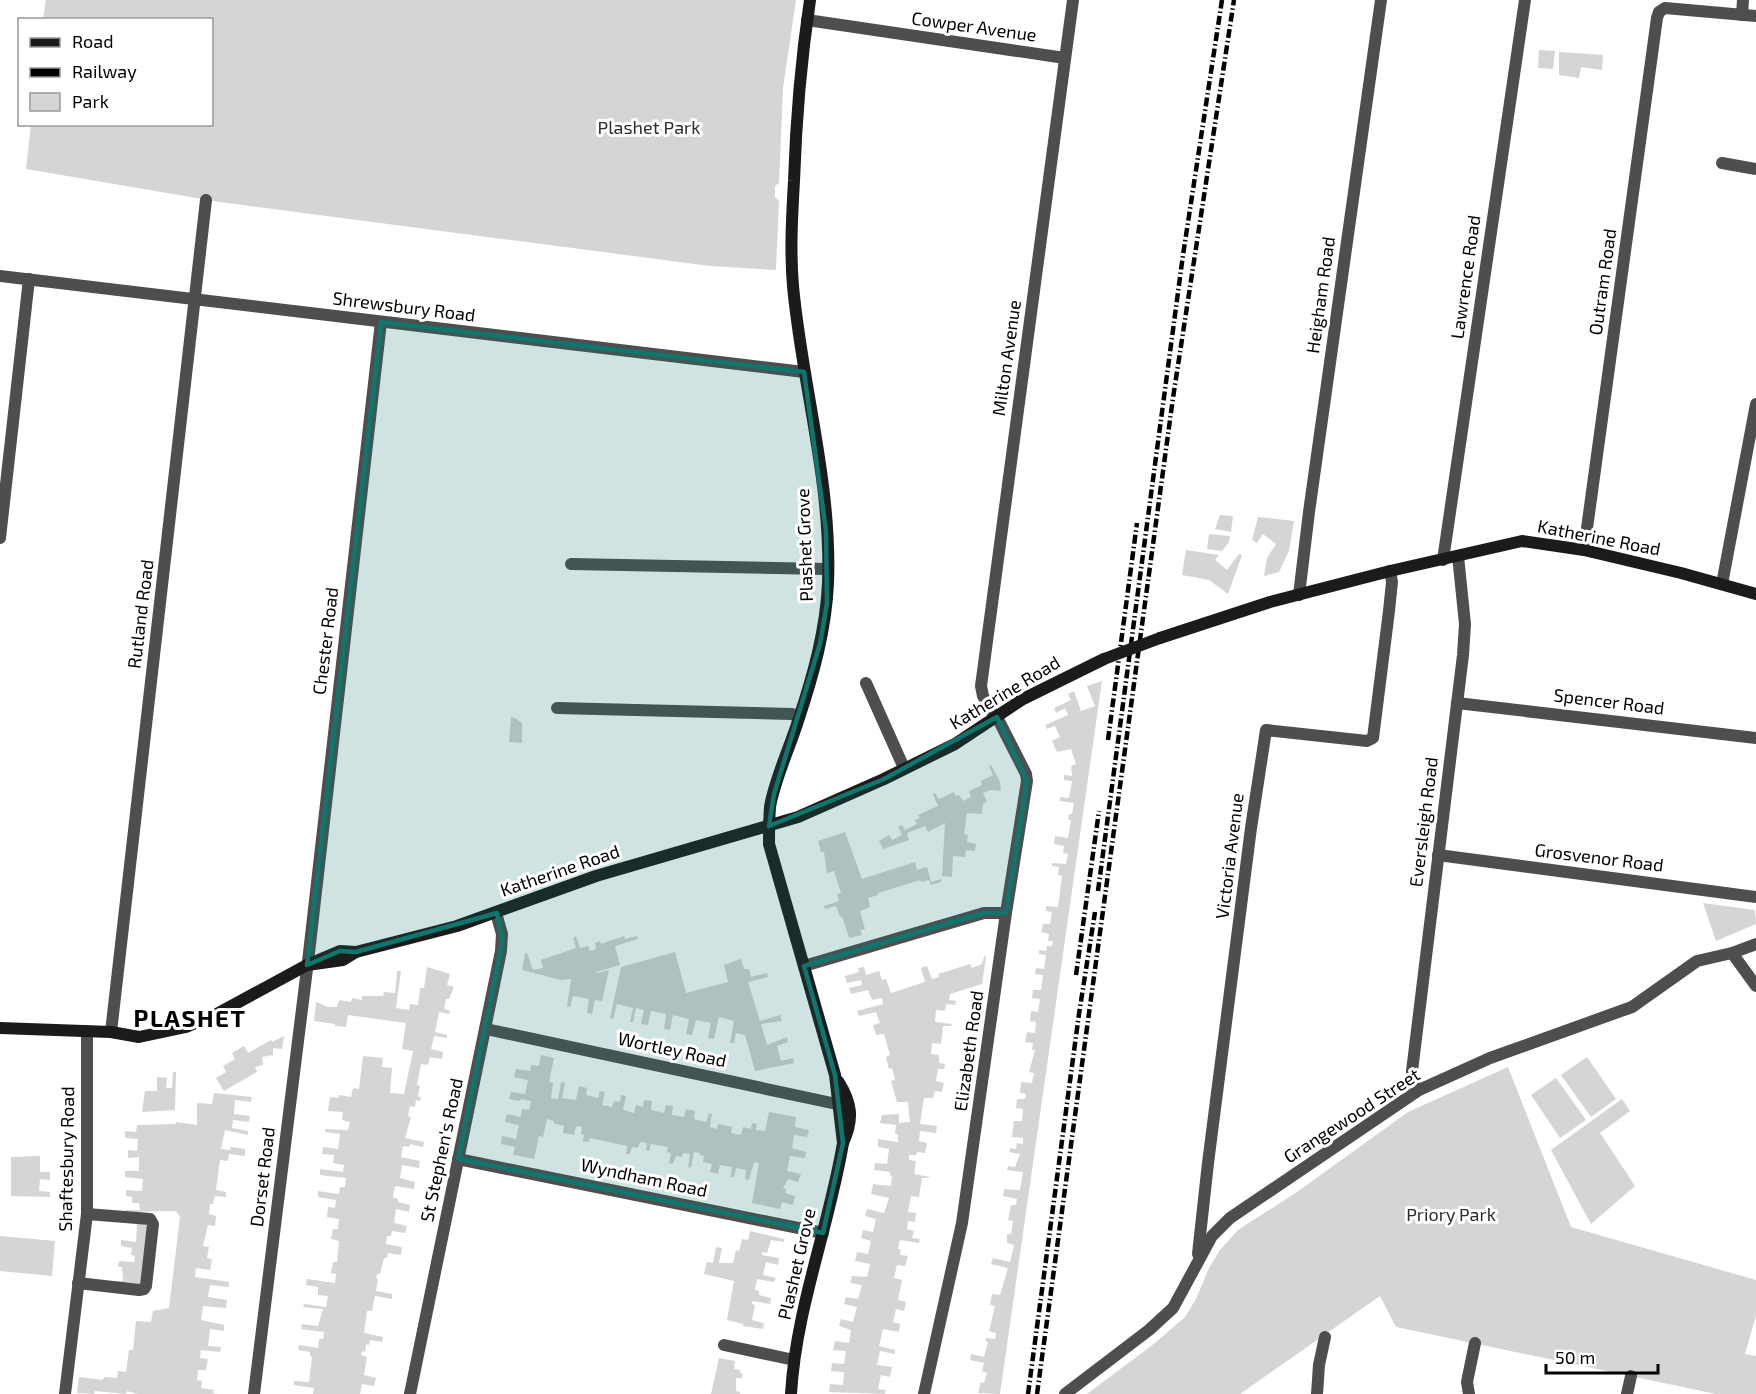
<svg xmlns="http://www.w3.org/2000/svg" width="1756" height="1394" viewBox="0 0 1756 1394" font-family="'Exo 2',sans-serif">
  <rect width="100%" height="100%" fill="#fff"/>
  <g fill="#d5d5d5">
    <path d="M46,0H796L783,88L779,183L775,186V197L779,201L776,270L710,266L220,202L26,169L31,125L212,124V20L43,19Z"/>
    <path d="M1539,50L1555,51L1553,69L1538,68Z"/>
    <path d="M1559,52L1603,55L1602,70L1581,67L1579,78L1559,75Z"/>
    <path d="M1220,515L1233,516L1231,532L1215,529Z"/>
    <path d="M1258,517L1294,521L1289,551L1279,572L1264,576L1267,558L1276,544L1263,534L1257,543L1252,540Z"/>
    <path d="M1209,534L1230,536L1229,542L1222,551L1207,549Z"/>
    <path d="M1186,550L1219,555L1215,560L1227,570L1239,554L1242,555L1228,594L1209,580L1182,575Z"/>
    <path d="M1102,681L1000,1394L978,1393L981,1382L984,1383L987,1373L982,1371L984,1363L970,1360L971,1354L984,1357L988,1342L985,1341L986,1338L995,1339L996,1333L989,1331L995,1306L990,1305L992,1294L1000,1295L1008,1268L991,1264L993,1258L1010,1262L1014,1245L1007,1243V1234H1011L1013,1221L1008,1220L1011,1205H1016L1017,1199L1003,1196L1004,1189L1020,1190L1023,1172L1007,1170L1008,1166L1015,1167L1020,1154L1009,1152L1010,1148L1016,1149L1017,1143L1023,1144V1138L1012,1137L1014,1121H1022L1023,1109L1016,1108L1017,1099H1025L1026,1094L1020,1093L1021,1082L1032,1083L1034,1073L1029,1072L1035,1050H1032L1033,1043L1025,1042L1027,1032L1035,1033L1036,1022L1030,1021L1031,1011L1038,1012L1040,999L1032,998L1033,990H1041L1043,975L1035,974L1036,968L1044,969L1046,955L1039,954V950L1046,951L1047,946H1052L1053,941H1048L1049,934L1041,932L1043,924H1050L1052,912L1046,911V906L1058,907L1062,876L1058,875L1059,867L1052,866V863L1066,864L1068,854L1063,853L1064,846L1054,844L1055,836L1068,838L1071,820H1068L1069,814H1072L1074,803L1060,801V797L1069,798L1072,781L1064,780V775L1072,776L1071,766L1076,764L1071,749L1057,752L1052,741L1060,737L1055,726L1047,729L1045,725L1068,715L1065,708L1056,713L1054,708L1071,700L1068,694L1074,691L1081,711L1095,706L1087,686Z"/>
    <path d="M511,717L515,718L522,723V743L509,742Z"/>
    <path d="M991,765L1000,782L1001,791L990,790L983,793L987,802L983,804L982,814L967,813L964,834L968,835L967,842L976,844L975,851L966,850L965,857L953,856L952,877L942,876L945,823L928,832L925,826L907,833L909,840L883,849L879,841L889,835L892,840L902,835L898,827L902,825L905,830L917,824L915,820L920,818L918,815L938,806L933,794L935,793L939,799L954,792L956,796L959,795L963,801L971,797L969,791L982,785L981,781L993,775L989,766Z"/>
    <path d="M845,832L862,879L915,862L917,870L927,867L931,882L941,879V882L931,885L929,880L921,882L920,880L878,893V895L868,898L870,907L860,911L865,929L860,930L862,935L849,938L842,916L840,917L836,906L825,909L824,906L839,901L837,894L841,893L834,871L827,873L824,852H821L818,841Z"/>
    <path d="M1703,903L1755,910L1756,924L1716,941Z"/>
    <path d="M576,936L580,948L588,946L590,951L596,949L595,943L600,941L601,944L624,936L625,939L637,936L638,939L615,946L620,965L596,972L597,973L609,970L602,1001L595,1000L592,1014L587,1013L589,999L573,996L570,1007H567L571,979L561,980L522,970L525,953H527L533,970L543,968L541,960L576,948L573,938Z"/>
    <path d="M675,952L686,993L728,982L724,965L741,959L744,969H749L751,977L767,973L768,977L748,982L760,1021L780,1015L782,1021L761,1024L767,1045L787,1037L788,1042L777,1046L781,1061L793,1058L794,1063L755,1071L745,1035L736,1033L734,1043H730L734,1021L719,1017L714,1039L708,1038L711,1023L696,1020L692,1035L686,1034L689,1019L673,1015L670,1030L664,1029L666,1014L651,1011L648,1025L641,1024L644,1010L636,1008L633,1022H630L633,1008L617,1004L613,1019L610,1018L621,967Z"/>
    <path d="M984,956L986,957L982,984L950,994L949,1000L956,1001L955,1005L946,1004L945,1011L936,1010L935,1022L952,1024L951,1026H943L941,1044L932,1043L931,1054L939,1055V1063L945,1064L944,1069H938L936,1081L944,1083L942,1092L935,1091L933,1098H924L920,1124L937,1126L936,1133L920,1131L919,1141L927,1143L925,1153L917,1152L916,1155H909V1160L916,1161L914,1174L930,1177L929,1178H922L919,1197L911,1196L908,1212L916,1213L915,1222L908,1221L907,1229L914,1231L912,1238L920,1239L919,1243L900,1240L898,1249L901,1250L900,1255L908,1256L905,1266L897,1265L894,1278L902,1280L898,1300L906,1302L904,1311L896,1309L893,1322L900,1324L899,1332L883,1329L879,1346L895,1350V1354L880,1351L877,1365L892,1367L890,1377L881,1375L878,1389L886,1390L885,1394L829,1392L830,1384L843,1385L844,1372L831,1371L832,1363L844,1364L846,1351L833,1350L835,1341L849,1343L851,1330L839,1326L841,1319L853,1322L857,1307L844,1304L846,1297L858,1299L862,1285L850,1283L852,1276L867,1277L870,1264L855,1261L857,1252L868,1254L871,1241L861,1238L863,1230L873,1232L876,1219L865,1216L867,1209L884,1213L889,1198L871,1194L873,1184L891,1186L892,1176L890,1175V1172L874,1170L875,1163L887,1164L889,1149L878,1147V1139L898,1142V1134H895L896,1125L880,1123L882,1115L899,1114V1123L910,1122L908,1102H897L891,1081L895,1080L892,1068L889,1069L886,1057L890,1055L884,1034L876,1035L873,1025L880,1023L876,1012L859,1016L857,1011L883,1004L882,998L872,1000L868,990L851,994L849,988L862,985L861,980L847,983L845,976L859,972L858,968L864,967L866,975L879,971L882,980L886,979L891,993L925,982L921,968L927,966L932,979L939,977L938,974L970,964L972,968L982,964Z"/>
    <path d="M427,967L450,974L447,985L454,987L449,999H446L444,1009L450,1011L449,1014L439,1012L435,1032L447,1035V1038L434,1036L431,1049L443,1052L442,1059L430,1057L428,1065L421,1064L417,1085L420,1086L418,1096L421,1098L420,1101L416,1100L415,1107L410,1106L408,1116L411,1117L405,1138L424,1142L423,1147L410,1144L409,1147L403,1146L401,1157L420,1161L419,1168L402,1165L400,1178L415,1182L414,1189L395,1186L393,1197L398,1199V1202L410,1205L409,1212L396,1209L394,1223L407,1226L405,1233L392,1231L391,1236H387L386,1244L402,1247L401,1255L388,1253L387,1258H384L380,1274H377L376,1278L378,1279L376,1291L392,1294V1299L375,1296L372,1311H367L364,1333L383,1337L382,1342L370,1340L369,1345L366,1344L365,1352L362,1351L361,1355L367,1357L364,1375L376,1378L374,1386L362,1384L360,1394H313L314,1388L294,1385V1381L309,1382L312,1357L310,1356V1352L298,1350L299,1345L318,1348L319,1339H323L324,1332L301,1329L302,1324L318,1326L323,1309L303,1307L304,1304L326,1307L328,1296L318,1295V1287L306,1285L307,1279L335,1283L336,1274L331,1273L333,1262H337L339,1241L331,1239L333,1229H338L339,1219L327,1217L328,1207L335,1208L336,1200L318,1197V1191L339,1194L340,1187H345L346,1178L320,1175V1169L343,1172L344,1165L333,1163L334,1155L322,1154L323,1147L338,1149L340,1134L325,1132V1129L348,1130L350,1122L342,1120L343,1112L328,1111L330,1097L338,1098L339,1095L351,1097L353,1088L359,1089L363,1056L383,1058L382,1067L392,1068L390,1093L404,1094L413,1051L402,1049L406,1023L348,1015L346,1027L335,1026V1024L314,1021L316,1002L328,1007H337L339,1000L351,1002L352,998L362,1000V996H383L384,992L395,993L397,971H401L396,1008L409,1010L410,1004L418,1005L420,988H424Z"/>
    <path d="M284,1036L282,1049L273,1048V1055L262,1057L263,1065L255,1067L257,1072L224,1091L216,1078L226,1072L223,1066L235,1059L232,1053L244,1046L248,1053L271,1040L272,1042Z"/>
    <path d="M541,1055L554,1058L549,1082L553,1083L551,1098L558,1099L561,1082L565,1083L562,1098L576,1100L579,1086L587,1088L586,1095L598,1098L600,1091L605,1092L602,1105L612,1107L614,1101L620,1102L621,1095L626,1096L623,1110L634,1113L636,1105L643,1107L644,1100L652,1101L651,1110L664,1113L666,1105L673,1106L672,1115L684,1117L686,1109L695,1111L694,1119L706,1122L709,1113L712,1114L710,1127L717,1129L718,1124L732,1127L731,1133L741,1135L743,1127L751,1129L752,1123L757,1124L756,1130L765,1131L769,1112L796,1117L795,1127L809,1130L807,1137L794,1135L792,1148L806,1152L805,1158L790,1156L787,1171L801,1174L798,1182L788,1179L783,1188L786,1189L785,1193L795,1196L793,1205L782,1202L780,1209L752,1203L759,1163L754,1162L749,1180L745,1179L746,1170L736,1168L734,1177H731L732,1167L720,1165L718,1174L710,1172L712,1164L703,1162L704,1156L700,1155V1153L694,1152L691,1168L688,1167L690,1154L683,1153L682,1157L676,1156L673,1164L669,1163L671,1153L667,1152L668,1147L651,1144L649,1151L646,1150L647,1143L640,1142L638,1148L632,1147L630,1154H626L627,1146L590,1138L588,1142L583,1141L584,1135L581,1134L582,1127L576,1126L574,1135L563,1133L564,1126L553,1123L554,1121L547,1119L543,1137L539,1136L534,1159L513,1155L515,1147L501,1144L502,1136L516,1139L519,1125L505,1122L507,1114L521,1117L522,1109L529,1110L531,1101L521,1099L520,1101L509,1099L511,1092L525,1094L528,1080L514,1077L516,1069L530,1071L531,1065L539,1066Z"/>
    <path d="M1587,1057L1616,1099L1591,1117L1561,1075Z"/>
    <path d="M1508,1067L1571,1227L1756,1280V1316L1745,1354L1756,1356V1394H1716L1396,1327L1380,1296L1240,1394H1087L1155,1343L1185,1317L1196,1299L1209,1268L1220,1250L1238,1230L1297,1192L1408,1112Z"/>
    <path d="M173,1072H176L175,1110L142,1112L145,1091H157V1077L167,1078L166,1088H172Z"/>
    <path d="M1556,1078L1586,1120L1560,1138L1531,1095Z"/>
    <path d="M214,1093L252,1097L251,1102L235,1100L234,1114L250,1116L249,1122L233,1120L232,1128L248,1131V1135L225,1130L221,1149L230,1150L231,1147L245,1149V1156L229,1154L228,1161L220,1160L216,1190L226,1192V1197L215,1196L213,1204H210L209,1214L216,1216L215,1226L208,1225L203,1246L209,1247L207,1258L212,1259L210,1270L196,1268L195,1277L229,1282V1287L210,1285L208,1297L227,1300L226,1308L203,1306L201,1320L224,1325V1331L210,1329L208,1346L221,1347L220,1352L201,1350L200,1358L208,1359L206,1370H198L197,1380L202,1381L201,1388L214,1390L213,1393L217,1394H137L127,1391L126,1394L95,1391L94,1394L77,1393L79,1377L103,1380L104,1377L117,1378L118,1371L126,1372L129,1350H133L136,1321L151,1322L153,1311L169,1308L180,1217L176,1211L125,1212L126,1210H140L139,1203H132V1197L126,1196V1190L142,1191L143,1179L125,1177V1171H139V1157L128,1158V1150L137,1151L138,1139L125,1138V1131L136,1132L137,1125L176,1124V1122L197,1125V1103L212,1104Z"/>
    <path d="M1622,1099L1630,1111L1600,1133L1635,1186L1591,1224L1551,1150Z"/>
    <path d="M40,1156V1172H50V1180L40,1179L39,1191L50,1192V1197L11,1196V1157Z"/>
    <path d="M137,1223L149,1224L142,1283L136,1287L116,1285V1281H123L122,1267H118L119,1261L134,1262L135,1256L131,1255L132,1248L121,1246V1240L136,1242Z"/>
    <path d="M750,1231L784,1239V1242L771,1240L767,1253L762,1252V1255L779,1258L778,1265L766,1262L763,1275L776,1278L774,1282L757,1279L755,1290L759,1291V1295L771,1298L770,1304L752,1301V1304L755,1305L752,1320L764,1323L763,1329L743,1326V1324L727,1320L734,1281L704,1274L707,1262L713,1263L716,1247L722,1248L719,1263H733L736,1250L739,1251L742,1239L748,1240Z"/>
    <path d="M0,1236L55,1241L52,1276L0,1271Z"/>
    <path d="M719,1358L735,1361L734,1369L740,1370V1373L743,1374L742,1378H736V1391L740,1392V1394H711Z"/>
  </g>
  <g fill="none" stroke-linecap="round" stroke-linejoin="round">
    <g stroke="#4e4e4e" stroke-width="12">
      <path d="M1742,15L1743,0"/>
      <path d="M807,20L1065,58"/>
      <path d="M1722,163L1756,169"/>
      <path d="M0,276L804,372"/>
      <path d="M0,538L29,279"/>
      <path d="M1584,550L1657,18L1659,12L1665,8L1756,16"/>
      <path d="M1443,560L1525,0"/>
      <path d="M571,564L828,569"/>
      <path d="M1722,584L1756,404"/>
      <path d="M1299,595L1309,512L1381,0"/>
      <path d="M866,683L904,768"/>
      <path d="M1457,703L1756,738"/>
      <path d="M557,708L792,714L799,717"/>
      <path d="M995,718L983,696L981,686L1073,0"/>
      <path d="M1438,855L1756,897"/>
      <path d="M1732,953L1756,986"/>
      <path d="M804,966L984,913H1006"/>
      <path d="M486,1029L846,1106"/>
      <path d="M111,1032L206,200"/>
      <path d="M1419,1090L1413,1081L1412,1071L1463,655L1465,624L1458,556"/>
      <path d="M458,1159L823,1233"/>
      <path d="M1198,1254L1208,1163L1251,828L1266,730L1367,741L1373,738L1389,611L1392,582L1390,571"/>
      <path d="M78,1283L139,1290L144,1289L146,1286L153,1224L150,1219L87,1214"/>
      <path d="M724,1345L794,1360"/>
      <path d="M65,1394L87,1214V1031"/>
      <path d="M254,1394L309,953L381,322"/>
      <path d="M410,1394L501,951L502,934L496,913"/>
      <path d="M924,1394L962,1223L1006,913L1027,781L1026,774L997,717"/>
      <path d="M1065,1394L1149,1330L1173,1308L1212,1236L1230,1218L1419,1090L1490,1058L1632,1007L1697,961L1732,953L1756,944"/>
      <path d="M1317,1394L1319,1365L1325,1337"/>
      <path d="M1469,1394L1467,1382L1475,1343"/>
      <path d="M1627,1394L1631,1376"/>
    </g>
    <g stroke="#1b1b1b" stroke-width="12">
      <path d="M810,0C801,60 796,120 794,181C792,216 790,251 793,286C802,385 832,483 828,583C826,630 813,676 798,721C790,747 774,781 770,807C769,819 769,831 769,844L835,1075L843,1143"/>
      <path d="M1160,638L1270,602L1390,571L1522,541L1584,550L1681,573L1756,594"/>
      <path d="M307,965L343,960L356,952L457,926L596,876L798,817L884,779L955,744L1023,699L1104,659"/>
      <path d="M0,1028L111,1032L139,1037L186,1027L213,1016L307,965L340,951L356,952"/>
      <path d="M791,1394C796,1308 829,1227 843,1143C854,1119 852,1103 838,1081"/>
    </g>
    <g stroke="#000" stroke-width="4.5" stroke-dasharray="9 3 1.5 3" stroke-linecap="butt">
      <path d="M1108,740L1137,523"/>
      <path d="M1098,891L1183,255L1222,0"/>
      <path d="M1076,975L1099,811"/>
      <path d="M1028,1394L1079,1014L1095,912"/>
      <path d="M1037,1394L1173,398L1234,0"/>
    </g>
    <path stroke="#1b1b1b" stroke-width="12" d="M1104,659L1160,638"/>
  </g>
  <path fill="#0f766e" fill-opacity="0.2" stroke="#0f766e" stroke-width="4.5" stroke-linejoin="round" d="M381,322L804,372L826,531L827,603L820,644L774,794L769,826L884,779L997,717L1027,781L1006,913H984L804,966L835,1075L843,1143L823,1233L458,1159L502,942L497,913L356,952L340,951L307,965Z"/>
  <g text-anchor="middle" stroke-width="6" stroke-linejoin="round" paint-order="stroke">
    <g font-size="18" fill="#000" stroke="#fff">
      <text transform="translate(974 27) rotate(8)" y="6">Cowper Avenue</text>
      <text transform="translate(1466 277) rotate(-82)" y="6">Lawrence Road</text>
      <text transform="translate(1603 282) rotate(-82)" y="6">Outram Road</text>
      <text transform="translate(1321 295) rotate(-82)" y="6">Heigham Road</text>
      <text transform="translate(404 307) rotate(7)" y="6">Shrewsbury Road</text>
      <text transform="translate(1007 358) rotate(-82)" y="6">Milton Avenue</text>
      <text transform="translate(1599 538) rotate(11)" y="6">Katherine Road</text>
      <text transform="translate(805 545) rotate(-92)" y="6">Plashet Grove</text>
      <text transform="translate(141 614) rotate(-83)" y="6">Rutland Road</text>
      <text transform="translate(326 641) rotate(-83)" y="6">Chester Road</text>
      <text transform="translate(1005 693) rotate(-31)" y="6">Katherine Road</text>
      <text transform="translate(1609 702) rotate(7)" y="6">Spencer Road</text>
      <text transform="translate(1424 822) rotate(-83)" y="6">Eversleigh Road</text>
      <text transform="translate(1230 856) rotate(-83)" y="6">Victoria Avenue</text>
      <text transform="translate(1599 858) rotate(7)" y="6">Grosvenor Road</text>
      <text transform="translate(560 871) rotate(-19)" y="6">Katherine Road</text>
      <text transform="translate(672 1050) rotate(12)" y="6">Wortley Road</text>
      <text transform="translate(969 1051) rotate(-82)" y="6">Elizabeth Road</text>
      <text transform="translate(1352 1116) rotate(-33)" y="6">Grangewood Street</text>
      <text transform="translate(442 1150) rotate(-78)" y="6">St Stephen's Road</text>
      <text transform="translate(67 1159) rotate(-89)" y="6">Shaftesbury Road</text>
      <text transform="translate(263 1177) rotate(-83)" y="6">Dorset Road</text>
      <text transform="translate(644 1178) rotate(12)" y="6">Wyndham Road</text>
      <text transform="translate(797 1264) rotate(-77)" y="6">Plashet Grove</text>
    </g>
    <g font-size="18" fill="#2c2c2c" stroke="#fff">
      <text x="649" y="134">Plashet Park</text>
      <text x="1451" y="1221">Priory Park</text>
    </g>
    <g font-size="24" font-weight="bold" letter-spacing="1.5" fill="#000" stroke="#fff">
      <text x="190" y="1027">PLASHET</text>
    </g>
  </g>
  <rect x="18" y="18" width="195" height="108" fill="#ffffff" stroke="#999999" stroke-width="1.5"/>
  <rect x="30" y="38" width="30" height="9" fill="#1b1b1b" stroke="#999999" stroke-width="1.5"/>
  <text x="72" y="48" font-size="18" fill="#000000">Road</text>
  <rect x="30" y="68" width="30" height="9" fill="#000000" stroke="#999999" stroke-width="1.5"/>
  <text x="72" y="78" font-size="18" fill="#000000">Railway</text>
  <rect x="30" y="93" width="30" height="18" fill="#d5d5d5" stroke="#999999" stroke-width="1.5"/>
  <text x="72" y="108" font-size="18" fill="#000000">Park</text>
  <path d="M1546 1364v9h112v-9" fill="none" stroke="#000000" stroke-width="3"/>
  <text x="1555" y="1364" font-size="18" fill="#000000" stroke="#ffffff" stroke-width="4.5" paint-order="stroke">50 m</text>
</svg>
